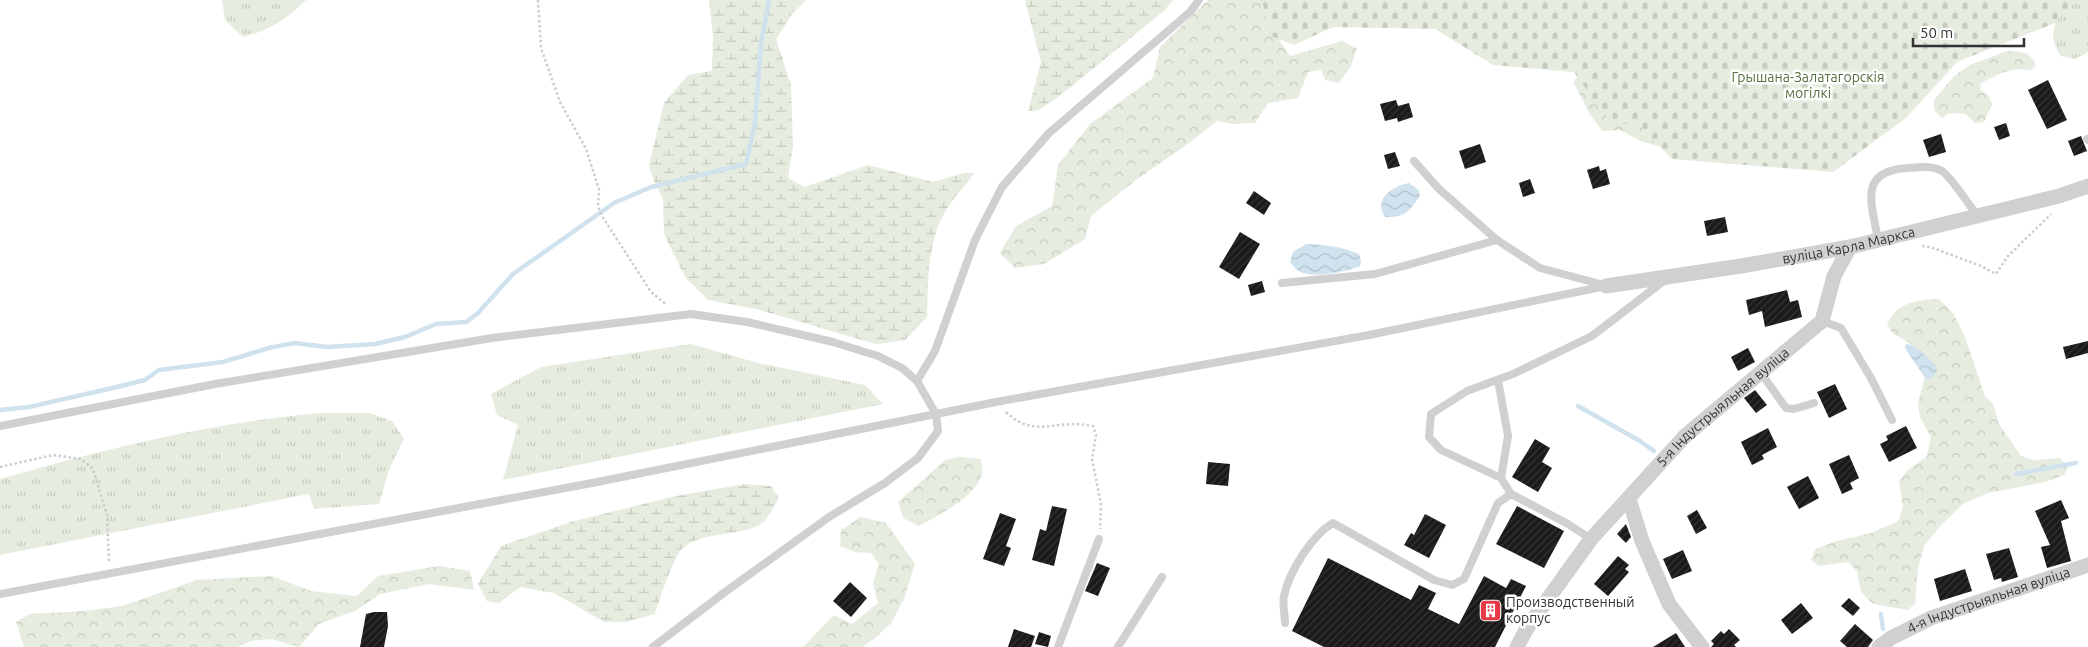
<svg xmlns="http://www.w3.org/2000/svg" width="2088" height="647" viewBox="0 0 2088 647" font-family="Ubuntu,sans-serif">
  <defs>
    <pattern id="grass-tufts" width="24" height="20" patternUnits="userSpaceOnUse" patternTransform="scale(1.25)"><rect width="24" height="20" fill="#e6ecdf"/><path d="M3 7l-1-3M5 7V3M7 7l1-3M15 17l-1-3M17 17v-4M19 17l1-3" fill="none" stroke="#c6cbc0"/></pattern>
    <pattern id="forest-crowns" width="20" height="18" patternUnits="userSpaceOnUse" patternTransform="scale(1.25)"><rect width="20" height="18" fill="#e6ecdf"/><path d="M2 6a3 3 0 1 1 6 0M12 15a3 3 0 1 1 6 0" fill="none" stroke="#c6cbc0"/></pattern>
    <pattern id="wetland-marsh" width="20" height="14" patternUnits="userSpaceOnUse" patternTransform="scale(1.25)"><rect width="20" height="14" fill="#e6ecdf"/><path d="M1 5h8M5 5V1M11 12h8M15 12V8" fill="none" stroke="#c6cbc0"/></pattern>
    <pattern id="cemetery-stones" width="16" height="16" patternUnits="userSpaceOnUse" patternTransform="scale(1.25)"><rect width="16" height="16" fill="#e6ecdf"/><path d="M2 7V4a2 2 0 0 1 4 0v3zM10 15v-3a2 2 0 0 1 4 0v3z" fill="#c6cbc0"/></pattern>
    <pattern id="water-waves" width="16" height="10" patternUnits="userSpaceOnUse" patternTransform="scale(1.25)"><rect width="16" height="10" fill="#cfe2ee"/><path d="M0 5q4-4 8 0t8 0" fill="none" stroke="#b2c2cd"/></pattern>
    <pattern id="building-hatch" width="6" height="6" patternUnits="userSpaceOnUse" patternTransform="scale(1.25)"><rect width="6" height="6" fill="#1a1a1a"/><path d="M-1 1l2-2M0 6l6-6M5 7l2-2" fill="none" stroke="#333"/></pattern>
  </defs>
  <rect width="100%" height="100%" fill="#fff"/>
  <g fill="url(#grass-tufts)">
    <path d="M222,0H306C287,19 270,30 243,37L225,20Z"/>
    <path d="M2064,0H2088V52L2075,59L2061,56C2046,35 2056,24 2062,1Z"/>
    <path d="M691,344L758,363L865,385L883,404L503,480L518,425L497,415L491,394L541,367Z"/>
    <path d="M322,413H370L392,421L404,439L389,470L379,504L314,509L309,494L0,555V479C105,449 212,422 322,413Z"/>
  </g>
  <g fill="url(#forest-crowns)">
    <path d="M1208,0H1302L1278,38L1290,56L1342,41L1357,49L1351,66L1339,83L1325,80L1321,70L1308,72L1298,98L1268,103L1255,123L1233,124L1217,121L1189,143L1136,180L1091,216L1085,239L1044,264L1015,268L1000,253L1016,226L1052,206L1058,165L1090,124L1153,78L1160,47Z"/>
    <path d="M2007,51C2021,51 2030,51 2036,65L2031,70C2012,67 1998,74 1981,83L1980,90L1988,95L1992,104L1984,122L1975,123L1966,114L1949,113L1942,118L1934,110V100L1954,76L1970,65Z"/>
    <path d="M1581,73L1668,131L1659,146L1643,142L1620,130L1602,131L1590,114L1573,82Z"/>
    <path d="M1939,299L1953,313L1965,337L1985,396L1993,404L1999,424L2021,456L2033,460L2060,458L2068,467L2064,475L2045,482L1988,493L1963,504L1942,524L1924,546L1918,568L1915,603L1908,610L1873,604L1861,592L1857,571L1848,562L1819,566L1811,560L1815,549L1837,541L1871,533L1898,521L1903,507L1899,481L1908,470L1927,456L1931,437L1920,417L1918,403L1926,373L1922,355L1908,342L1892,333L1887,323C1900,302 1915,300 1939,299Z"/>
    <path d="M960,457L981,459C981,463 983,470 982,474C976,497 937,516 919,526L903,518L898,502L945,460Z"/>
    <path d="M861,517L886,523L915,564L904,599L891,623L874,639L862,647H803L834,615L852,624L878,603L873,583L879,565L871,553L855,552L840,546L841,530Z"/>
    <path d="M439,566L470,571L474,590L429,584L380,594L357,610L319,624L299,647L271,639L252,641L237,647H24L16,622L30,614L84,611L122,606L197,580L272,576L311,591L357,596L378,576Z"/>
  </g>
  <g fill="url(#wetland-marsh)">
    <path d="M709,0H806L792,14L776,39L791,85L793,146L788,178L805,187L868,165L933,182L964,173H974C966,185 956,195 948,207C927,239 928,281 927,317L905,340L876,344L756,309L708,300L685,277L664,234L663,199L653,179L649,165L664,103L688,75L712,71L713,36Z"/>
    <path d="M1025,0H1173L1165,10L1062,94L1039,110L1028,111L1041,62Z"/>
    <path d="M745,484L771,486L779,498C774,505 769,518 762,523C743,537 706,530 684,547C673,556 660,599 655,614L626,622H604L554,593L520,587L499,603L487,601L478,584L501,546L574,521L676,496Z"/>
  </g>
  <path fill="url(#cemetery-stones)" d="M1262,0H2074L2055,23L1957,62L1906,118L1833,172L1672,159L1641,128L1608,119L1574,72L1493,65L1435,29L1333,27L1294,45L1271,36Z"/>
  <g fill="url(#water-waves)">
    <path d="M1409,183L1418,189L1420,196C1409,211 1406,218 1385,217C1373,198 1393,186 1409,183Z"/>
    <path d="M1306,244C1327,245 1339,246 1359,254L1361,261L1360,266C1348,272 1311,279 1299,271C1296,270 1293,265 1290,262L1293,252Z"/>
    <path d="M1906,344C1917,345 1934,361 1937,371L1931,379L1925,378L1905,348Z"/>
  </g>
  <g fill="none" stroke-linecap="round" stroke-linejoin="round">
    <g stroke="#cfe2ee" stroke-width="4.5">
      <path d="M1578,406L1640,441L1654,451"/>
      <path d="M0,410L29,407L117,387L145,380L159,370L223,362L269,348L294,343L327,347L375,344L405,337L436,324L466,322L478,313L513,274L614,203L651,187L746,164L755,123L761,43L769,0"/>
      <path d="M2016,474L2076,463"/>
      <path d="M1881,614L1883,629"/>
    </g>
  </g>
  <g fill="url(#building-hatch)">
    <path d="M2048,80L2067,120L2047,129L2028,90Z"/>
    <path d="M1396,100L1398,106L1409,103L1413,117L1398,122L1397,118L1385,121L1380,104Z"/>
    <path d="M2006,123L2010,136L1999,140L1994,127Z"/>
    <path d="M1941,134L1946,152L1929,157L1923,140Z"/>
    <path d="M2081,136L2087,151L2074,156L2068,141Z"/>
    <path d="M1480,144L1486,162L1465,169L1459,151Z"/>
    <path d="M1395,152L1400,166L1388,169L1384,155Z"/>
    <path d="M1599,166L1600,171L1606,169L1610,184L1593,189L1587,170Z"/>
    <path d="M1530,179L1535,193L1523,197L1519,183Z"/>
    <path d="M1254,191L1271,203L1264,215L1246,203Z"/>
    <path d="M1725,217L1728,232L1707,236L1704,221Z"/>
    <path d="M1240,232L1260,244L1239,279L1219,267Z"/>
    <path d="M1262,281L1265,292L1251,296L1248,285Z"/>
    <path d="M1787,290L1790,302L1798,300L1802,317L1765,327L1762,311L1749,315L1746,300Z"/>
    <path d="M2088,341V353L2066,359L2063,347Z"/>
    <path d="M1748,348L1755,362L1738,371L1731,357Z"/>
    <path d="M1835,384L1847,409L1829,418L1817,392Z"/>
    <path d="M1755,390L1767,405L1756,413L1744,398Z"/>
    <path d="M1906,426L1917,448L1889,462L1880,444L1888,440L1886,436Z"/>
    <path d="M1768,428L1777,447L1762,455L1764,459L1752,465L1741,442Z"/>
    <path d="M1535,439L1550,448L1542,462L1552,468L1538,492L1512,477Z"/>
    <path d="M1849,455L1859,478L1850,483L1853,489L1842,494L1829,464Z"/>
    <path d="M1208,462L1230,464L1228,486L1206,484Z"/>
    <path d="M1808,476L1819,498L1799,509L1787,487Z"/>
    <path d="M2061,500L2069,518L2061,521L2071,561L2047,568L2041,547L2050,545L2035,511Z"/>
    <path d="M1052,506L1067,509L1054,566L1032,560L1040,529L1046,531Z"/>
    <path d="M1517,506L1564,531L1544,568L1496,544Z"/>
    <path d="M1697,510L1707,528L1696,534L1687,516Z"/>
    <path d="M1000,513L1016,519L1006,546L1011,548L1004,566L983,559Z"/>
    <path d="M1425,514L1446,525L1429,558L1404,545L1411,533L1414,535Z"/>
    <path d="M1626,524L1631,537L1626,543L1617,534Z"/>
    <path d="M2009,548L2018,577L2002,582L2001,578L1994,580L1986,554Z"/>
    <path d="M1683,550L1692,571L1672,579L1663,559Z"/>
    <path d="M1618,556L1629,565L1625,569L1629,572L1608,596L1594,584Z"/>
    <path d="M1328,558L1411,600L1419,585L1436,593L1428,609L1459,624L1484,576L1506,588L1511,579L1526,586L1495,647H1324L1292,631Z"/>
    <path d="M1097,563L1110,568L1098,596L1085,591Z"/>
    <path d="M1965,569L1972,591L1940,601L1934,579Z"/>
    <path d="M850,582L867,598L851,617L833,601Z"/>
    <path d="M1849,598L1860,608L1853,616L1841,606Z"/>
    <path d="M1801,603L1813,618L1792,634L1781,620Z"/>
    <path d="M374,612H387L388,626L384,647H360L366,614Z"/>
    <path d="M1855,624L1873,640L1868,647H1847L1840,641Z"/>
    <path d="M1014,629L1035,636L1031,647H1008Z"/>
    <path d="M1729,629L1740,640L1734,645L1736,647H1711L1714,644L1711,641L1721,631L1724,634Z"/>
    <path d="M1039,632L1051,636L1048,647L1035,644Z"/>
    <path d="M1676,633L1685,647H1653Z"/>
  </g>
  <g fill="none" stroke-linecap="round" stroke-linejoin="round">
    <g stroke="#cdcdcd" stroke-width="2.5" stroke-dasharray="2.5 2.5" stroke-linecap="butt">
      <path d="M538,0L541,48L560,102L586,149L599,189L598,207L602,216L651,292L667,305"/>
      <path d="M1922,246L1930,247L1981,266L1996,274L2008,256L2051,214"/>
      <path d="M1006,412C1029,434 1045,425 1073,424C1079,424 1086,425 1093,426L1096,435L1092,459L1101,504L1100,529"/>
      <path d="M0,467L53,455L81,459L93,469L107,515L109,562"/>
    </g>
    <g stroke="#d0d0d0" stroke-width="8">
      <path d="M2087,139L2088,140"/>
      <path d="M1414,161L1439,189L1497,240L1540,268L1604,285"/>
      <path d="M1878,240C1872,203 1857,171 1908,168C1919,167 1932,165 1942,171C1951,177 1970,206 1978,217"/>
      <path d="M1282,283L1375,274L1497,240"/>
      <path d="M1822,321L1841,328L1871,378L1892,420"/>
      <path d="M1761,373L1786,408L1794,409L1814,403"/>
      <path d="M1498,380L1508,436L1501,478L1511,494"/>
      <path d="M917,381L935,351L975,240L1002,187L1049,133L1190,12L1199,0"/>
      <path d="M0,426L215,384L492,338L691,314L747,322L833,342L878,356L902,368L917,381L936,414L938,431L918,458L885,483L829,517L725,592L653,647"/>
      <path d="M1501,478L1441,450L1429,437L1431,414L1467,391L1513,374L1592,336L1665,280"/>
      <path d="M0,594L592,483L996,402L1369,335L1606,286"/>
      <path d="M1285,623C1285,614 1282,603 1284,596C1289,572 1312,535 1333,523L1434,580L1452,585L1464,579L1498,503L1511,494L1568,524L1591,539"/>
      <path d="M1058,647L1099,539"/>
      <path d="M1118,647L1162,577"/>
    </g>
    <g stroke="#d0d0d0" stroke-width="15">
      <path id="s1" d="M1606,286L1741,266L1850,247L2059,196L2088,186"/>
      <path d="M1629,499L1642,541L1669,604L1702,647"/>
      <path id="s2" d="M1517,647L1527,628L1591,539L1685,436L1822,321L1834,276L1850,247"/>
      <path id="s3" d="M1879,647L1891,638L1931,618L2088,565"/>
    </g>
  </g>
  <defs>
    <symbol id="building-square" viewBox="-11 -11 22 22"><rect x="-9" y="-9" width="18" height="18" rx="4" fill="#e63946" stroke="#fff"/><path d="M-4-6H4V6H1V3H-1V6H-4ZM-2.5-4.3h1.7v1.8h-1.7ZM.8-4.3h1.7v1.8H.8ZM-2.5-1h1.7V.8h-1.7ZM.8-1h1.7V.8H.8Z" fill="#fff"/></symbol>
  </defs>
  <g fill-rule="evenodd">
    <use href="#building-square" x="1478" y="598" width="25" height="25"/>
  </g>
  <g text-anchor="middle" stroke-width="5" stroke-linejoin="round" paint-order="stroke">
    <g font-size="14" fill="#56703f" stroke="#fff">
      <text x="1808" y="82">Грышана-Залатагорскія<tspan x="1808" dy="16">могілкі</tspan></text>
    </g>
    <g font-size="14" fill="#333" stroke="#fff">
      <text dy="5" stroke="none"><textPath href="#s1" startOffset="246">вуліца Карла Маркса</textPath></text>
      <text dy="5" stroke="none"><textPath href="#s2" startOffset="318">5-я Індустрыяльная вуліца</textPath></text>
      <text dy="5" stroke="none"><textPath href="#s3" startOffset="120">4-я Індустрыяльная вуліца</textPath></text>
    </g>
    <g font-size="14" fill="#333" stroke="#fff" text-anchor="start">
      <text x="1506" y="607">Производственный<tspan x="1506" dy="16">корпус</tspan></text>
    </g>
  </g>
  <path d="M1913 38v8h111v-8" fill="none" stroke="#333333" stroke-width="2.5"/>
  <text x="1920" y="38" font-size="15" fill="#333333" stroke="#ffffff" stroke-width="4" paint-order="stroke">50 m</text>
</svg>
